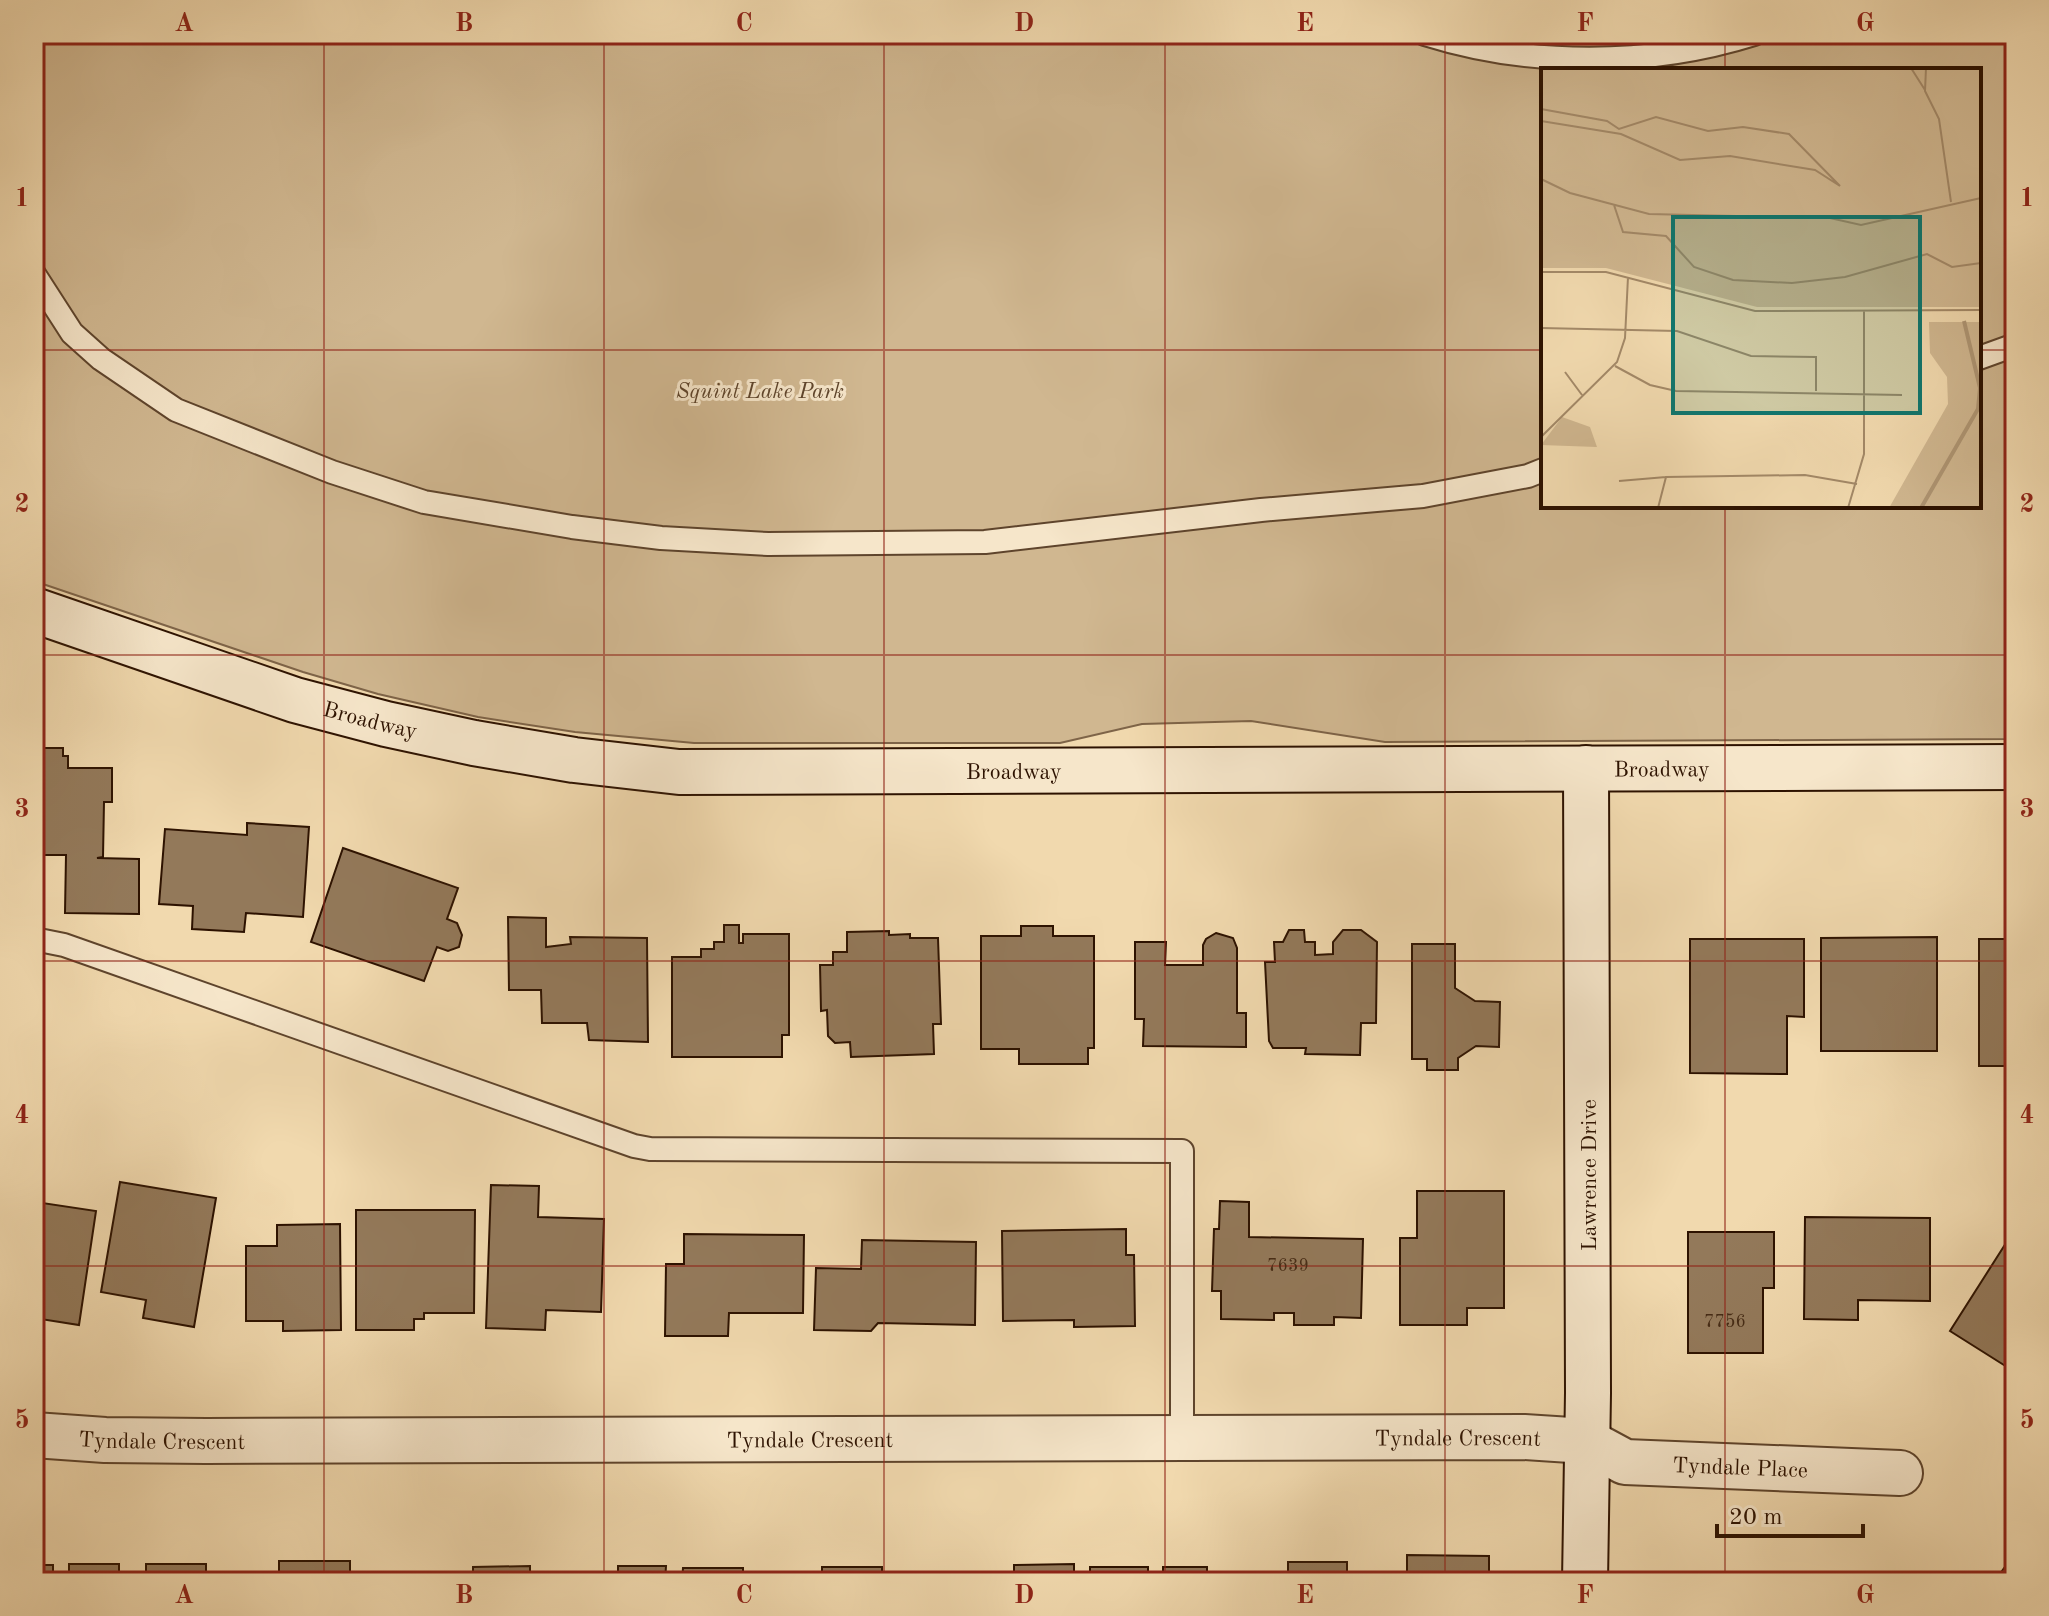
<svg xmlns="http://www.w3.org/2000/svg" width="2049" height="1616" viewBox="0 0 2049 1616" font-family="'Old Standard TT',serif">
  <rect width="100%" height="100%" fill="#f1d9ae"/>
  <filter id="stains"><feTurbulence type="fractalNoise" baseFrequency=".0025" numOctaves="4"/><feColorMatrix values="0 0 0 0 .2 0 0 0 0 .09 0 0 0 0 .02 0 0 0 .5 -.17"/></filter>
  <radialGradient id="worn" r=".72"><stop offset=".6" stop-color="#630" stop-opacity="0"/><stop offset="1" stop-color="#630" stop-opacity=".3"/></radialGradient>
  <path fill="#d0b790" stroke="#7e6448" stroke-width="2" fill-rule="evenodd" d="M34,34H2015V739L1385,742L1251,721L1142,724L1060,743H694L575,732L478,717L378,694L303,672L34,581ZM1543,70H1979V506H1543Z"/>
  <g fill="#93795a" stroke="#2d1200" stroke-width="2">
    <path d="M34,746L40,752L44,748H63V756H68V768H112V802H104L103,857L97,858L139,859V914L65,913L66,855H34Z"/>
    <path d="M247,823L309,827L303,917L246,913L244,932L192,929L193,906L159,904L165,829L247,835Z"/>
    <path d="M343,848L458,888L447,919L457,923L462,935L459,947L448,951L437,947L424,981L311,942Z"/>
    <path d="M508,917L546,918V947L571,944L570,937L647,938L648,1042L589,1040L587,1023H542L541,990H509Z"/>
    <path d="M724,925H739V943H743V934H789V1035H782V1057H672V957H701V949H714V942H724Z"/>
    <path d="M1021,926H1053V936H1094V1048H1088V1064H1019V1049H981V936H1021Z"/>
    <path d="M1289,930H1304L1305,942H1315V955L1333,954V942L1343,930H1361L1377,942L1376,1023H1361L1360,1055L1305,1054L1306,1048H1273L1269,1041L1265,962H1275L1274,942H1283Z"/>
    <path d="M889,931V935L910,934V938H938L941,1024H933L934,1054L851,1057L850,1042L835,1043L828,1036L827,1010L821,1011L820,965H833V952H847V932Z"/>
    <path d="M1216,933L1233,938L1237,948V1013H1246V1047L1143,1046L1144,1019H1135V942H1166L1165,965H1203V945L1206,939Z"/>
    <path d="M1937,937V1051H1821V938Z"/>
    <path d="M1690,939H1804V1017L1787,1016V1074L1690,1073Z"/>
    <rect x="1979" y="939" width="36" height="127"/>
    <path d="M1412,944H1455V988L1475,1001L1500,1002L1499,1047L1476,1046L1458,1058V1070H1427V1059H1412Z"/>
    <path d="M34,1179L44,1190L42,1203L96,1211L79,1325L34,1318Z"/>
    <path d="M120,1182L216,1198L194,1327L143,1318L146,1300L101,1292Z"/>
    <path d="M491,1185L539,1186L538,1217L604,1219L601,1312L546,1310L545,1330L486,1328Z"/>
    <path d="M1417,1191H1504V1308H1467V1325H1400V1238H1417Z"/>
    <path d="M1220,1201L1249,1202V1237L1363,1239L1361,1318L1334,1317V1325H1294V1313H1274V1320L1221,1319V1291H1212L1214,1229H1219Z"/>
    <path d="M356,1210H475L474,1313H424V1319H414V1330H356Z"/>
    <path d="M1805,1217L1930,1218V1301L1858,1300V1320L1804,1319Z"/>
    <path d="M340,1224L341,1330L283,1331V1321H246V1246H277V1225Z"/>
    <path d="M1126,1229V1255H1134L1135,1326L1074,1327V1320L1003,1321L1002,1231Z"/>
    <path d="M1688,1232H1774V1288H1763V1353H1688Z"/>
    <path d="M2013,1232L2015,1233V1372L1950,1331Z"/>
    <path d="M684,1234L804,1235L803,1313H729L728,1336H665L666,1264H684Z"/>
    <path d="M862,1240L976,1242L975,1325L878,1323L871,1331L814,1330L816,1268L861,1269Z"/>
    <path d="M2015,1553V1582H1994Z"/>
    <path d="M1407,1555L1489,1556V1582H1407Z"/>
    <rect x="279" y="1561" width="71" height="21"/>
    <rect x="1288" y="1562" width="59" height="20"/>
    <path d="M69,1564H119V1582H34V1565H53V1578H69Z"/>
    <rect x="146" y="1564" width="60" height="18"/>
    <path d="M1074,1564V1582H1014V1565Z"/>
    <path d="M530,1566V1582H473V1567Z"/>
    <path d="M618,1566H666L665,1582H565V1576L618,1577Z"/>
    <rect x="822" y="1567" width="60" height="15"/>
    <rect x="1090" y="1567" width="58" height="15"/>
    <rect x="1163" y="1567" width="44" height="15"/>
    <path d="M683,1568H743V1582H682Z"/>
    <rect x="412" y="1575" width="45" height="7"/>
  </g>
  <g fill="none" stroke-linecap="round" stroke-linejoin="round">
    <defs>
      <g id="lane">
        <path d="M1425,34C1530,67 1649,67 1754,34"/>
        <path d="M34,274L72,333L101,359L176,410L332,472L424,502L572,527L661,538L768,544L985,542L1261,510L1423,496L1528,476L1543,470"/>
        <path d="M1979,358L2015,345"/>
        <path d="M34,939L64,945L634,1146L650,1149L1182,1151V1440"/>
      </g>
      <g id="street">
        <path id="s1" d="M34,1435L105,1440L206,1441L1524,1437L1586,1441L1625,1462L1900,1473"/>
      </g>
      <g id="secondary">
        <path id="s2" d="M34,610L295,700L386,724L474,743L574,760L679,772L2015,767"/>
        <path d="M1585,1582L1588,1393L1586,768"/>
      </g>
    </defs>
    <use href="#lane" stroke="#5e442c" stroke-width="26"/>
    <use href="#street" stroke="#5e442c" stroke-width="48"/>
    <use href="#secondary" stroke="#2d1200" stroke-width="48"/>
    <use href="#lane" stroke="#f6e6ca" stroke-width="22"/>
    <use href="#street" stroke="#f6e6ca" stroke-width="44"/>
    <use href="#secondary" stroke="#f6e6ca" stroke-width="44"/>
  </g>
  <path fill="none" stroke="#8f2418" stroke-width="2" stroke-opacity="0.55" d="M324,34V1582M604,34V1582M884,34V1582M1165,34V1582M1445,34V1582M1725,34V70M34,350H1543M1979,350H2015M1725,506V1582M34,655H2015M34,961H2015M34,1266H2015"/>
  <g text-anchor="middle" stroke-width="6" stroke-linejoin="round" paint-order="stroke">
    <g font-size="18" fill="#462c16">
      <text x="1288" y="1271">7639</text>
      <text x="1725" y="1327">7756</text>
    </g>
    <g font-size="22" font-style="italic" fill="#5e442b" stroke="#f6e6ca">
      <text x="760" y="398">Squint Lake Park</text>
    </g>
    <g font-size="22" fill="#2d1200" stroke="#f6e6ca">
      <text dy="8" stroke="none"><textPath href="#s2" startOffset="354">Broadway</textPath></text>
      <text dy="8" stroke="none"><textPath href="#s2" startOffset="1650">Broadway</textPath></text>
      <text dy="8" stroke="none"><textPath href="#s2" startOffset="1002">Broadway</textPath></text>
      <text transform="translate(1588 1175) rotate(-90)" y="8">Lawrence Drive</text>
      <text dy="8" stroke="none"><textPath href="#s1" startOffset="128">Tyndale Crescent</textPath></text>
      <text dy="8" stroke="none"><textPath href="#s1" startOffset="1424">Tyndale Crescent</textPath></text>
      <text dy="8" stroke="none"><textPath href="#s1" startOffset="776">Tyndale Crescent</textPath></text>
      <text dy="8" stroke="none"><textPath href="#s1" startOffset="1712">Tyndale Place</textPath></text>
    </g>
  </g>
  <g transform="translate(1541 68)">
    <rect width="440" height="440" fill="#f1d9ae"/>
    <path d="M0,0H440V239H216L65,200H0ZM388,254H440V440H348L407,336L406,309L389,285ZM21,349L49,359L56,379L0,377Z" fill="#d0b790"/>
    <path fill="none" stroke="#ae9573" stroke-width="4" d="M380,440L437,341L439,320L423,253"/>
    <path fill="none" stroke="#a38968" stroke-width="2" d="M370,0L384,22M385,0L384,23L398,51L410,134M0,41L66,53L78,61L115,49L167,63L202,59L248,66L299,118L274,102L189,88L139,92L80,66L0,53M0,111L29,125L108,146L289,150L320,157L440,130M73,137L82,164L125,168L153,199L192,212L251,215L304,209L386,186L411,199L440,195M0,204H65L214,243L440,242M0,260L136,263L210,288L275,289V323M74,298L109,317L135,323L361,327M24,304L41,327M0,369L76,294L84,270L87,209M78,413L125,409M117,440L125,409L264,407L316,416M307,440L323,386V242"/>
    <path fill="#0f766e" fill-opacity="0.15" stroke="#0f766e" stroke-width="4" d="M132,149H379V345H132Z"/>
    <rect width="440" height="440" fill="none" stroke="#2d1200" stroke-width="4"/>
  </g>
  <rect width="2049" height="1616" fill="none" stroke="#f1d9ae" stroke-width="88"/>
  <path d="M1717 1524v12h146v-12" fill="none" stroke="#2d1200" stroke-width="4"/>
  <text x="1729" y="1524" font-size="24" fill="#2d1200" stroke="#f6e6ca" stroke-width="6" paint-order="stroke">20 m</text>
  <rect x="44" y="44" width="1961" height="1528" fill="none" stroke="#8f2418" stroke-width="3"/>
  <g font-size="26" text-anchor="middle" font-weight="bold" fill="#8f2418">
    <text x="184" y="31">A</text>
    <text x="464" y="31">B</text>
    <text x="744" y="31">C</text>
    <text x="1024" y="31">D</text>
    <text x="1305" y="31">E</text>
    <text x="1585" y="31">F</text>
    <text x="1865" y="31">G</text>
    <text x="22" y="206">1</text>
    <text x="2027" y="206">1</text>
    <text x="22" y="512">2</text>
    <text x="2027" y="512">2</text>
    <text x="22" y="817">3</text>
    <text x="2027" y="817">3</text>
    <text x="22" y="1123">4</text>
    <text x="2027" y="1123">4</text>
    <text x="22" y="1428">5</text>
    <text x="2027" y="1428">5</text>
    <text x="184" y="1603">A</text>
    <text x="464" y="1603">B</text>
    <text x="744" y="1603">C</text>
    <text x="1024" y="1603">D</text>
    <text x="1305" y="1603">E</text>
    <text x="1585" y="1603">F</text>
    <text x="1865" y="1603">G</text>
  </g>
  <rect width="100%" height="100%" filter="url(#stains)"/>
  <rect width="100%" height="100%" fill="url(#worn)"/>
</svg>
